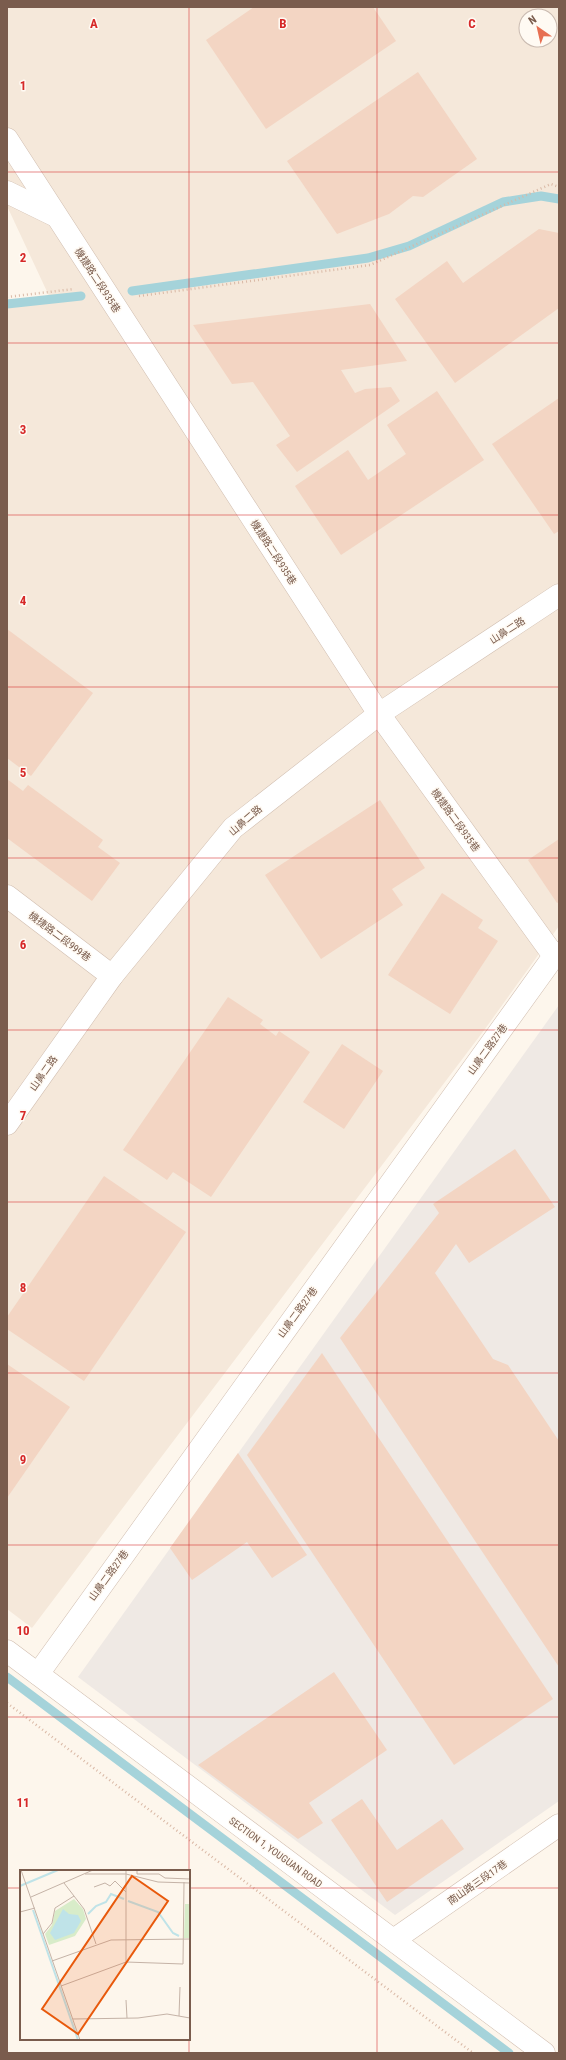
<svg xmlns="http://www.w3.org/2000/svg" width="566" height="2060" viewBox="0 0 566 2060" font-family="'Roboto Condensed','Noto Sans TC',sans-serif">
  <rect width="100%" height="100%" fill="#fdf6ec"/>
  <path fill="#f5e8da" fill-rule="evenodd" d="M7,7H559V926L485,1029L32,1628L7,1609V308L50,298L7,206ZM526,16H550V40H526Z"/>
  <path fill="#efe9e4" d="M559,1005V1801L395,1915L78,1677Z"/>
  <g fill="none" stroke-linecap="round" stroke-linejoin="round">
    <g stroke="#a5d3da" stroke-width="9">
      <path d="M132,291L368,258L409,246L503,202L541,196L559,199"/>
      <path d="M7,304L81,296"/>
      <path d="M7,1677L509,2053"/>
    </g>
  </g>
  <g fill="#f3d5c3">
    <path d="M254,7H373L396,41L266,129L206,40Z"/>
    <path d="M418,72L477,159L423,197L413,196L389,214L337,234L287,161Z"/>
    <path d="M539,229L559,233V308L455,383L395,299L447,261L463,283Z"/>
    <path d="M370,304L407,361L341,370L355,393L365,389L391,387L400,401L297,472L276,445L290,436L253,382L232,384L193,325Z"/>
    <path d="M437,391L484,460L341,555L295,486L348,450L368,480L406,454L387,425Z"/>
    <path d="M559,398V531L554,534L492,444Z"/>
    <path d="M7,629L93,693L31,776L7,758Z"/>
    <path d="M7,779L23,791L28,785L103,840L98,847L120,863L92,901L7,838Z"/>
    <path d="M380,800L425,868L392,889L403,905L321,959L265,875Z"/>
    <path d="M559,839V902L557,903L528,860Z"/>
    <path d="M442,893L483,920L478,928L498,941L450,1014L388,975Z"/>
    <path d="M228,997L263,1020L260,1024L276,1036L279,1031L310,1052L211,1197L173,1172L167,1180L123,1150Z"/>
    <path d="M342,1044L383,1071L344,1129L303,1102Z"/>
    <path d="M515,1149L555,1207L469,1263L456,1244L435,1273L493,1359L508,1365L559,1441V1667L340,1338L439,1213L433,1204Z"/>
    <path d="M104,1176L186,1232L84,1381L7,1329V1317Z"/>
    <path d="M322,1353L553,1699L454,1765L247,1455Z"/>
    <path d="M7,1364L70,1407L7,1498Z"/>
    <path d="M238,1453L307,1555L272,1578L247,1542L192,1580L170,1548Z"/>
    <path d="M334,1672L387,1750L309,1803L323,1823L298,1839L198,1765Z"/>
    <path d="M362,1799L397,1850L442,1819L464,1849L387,1902L331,1820Z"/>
  </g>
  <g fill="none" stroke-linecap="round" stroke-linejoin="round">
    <defs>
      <g id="minor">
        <path d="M7,139L379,714L554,956"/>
        <path d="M7,192L56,216"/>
        <path d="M7,896L112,976"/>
        <path d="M7,1124L112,976L233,828L379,714L559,595"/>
        <path d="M7,1651L544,2053"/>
        <path d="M38,1674L554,956L559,953"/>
        <path d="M395,1939L559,1825"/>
      </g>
    </defs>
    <use href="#minor" stroke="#d1beb0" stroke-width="23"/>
    <g stroke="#d9b8a5" stroke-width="2.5" stroke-dasharray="1 3" stroke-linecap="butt">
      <path d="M139,296L370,265L551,184L559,187"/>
      <path d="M7,297L74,289"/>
      <path d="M7,1703L473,2053"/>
    </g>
    <use href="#minor" stroke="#fff" stroke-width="22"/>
  </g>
  <path fill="none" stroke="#d62828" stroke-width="1" stroke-opacity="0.55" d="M189,7V1871M377,7V2053M7,172H559M7,343H559M7,515H559M7,687H559M7,858H559M7,1030H559M7,1202H559M7,1373H559M7,1545H559M7,1717H559M7,1888H21M189,1888H559M189,2039V2053"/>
  <g text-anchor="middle" stroke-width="3" stroke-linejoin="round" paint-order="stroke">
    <g font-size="10" fill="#7a5c4d" stroke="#fffaf3">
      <text transform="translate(98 280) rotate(57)" y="4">機捷路二段935巷</text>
      <text transform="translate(274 552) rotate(57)" y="4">機捷路二段935巷</text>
      <text transform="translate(507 630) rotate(-33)" y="4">山鼻二路</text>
      <text transform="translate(245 820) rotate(-41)" y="4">山鼻二路</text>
      <text transform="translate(456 820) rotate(54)" y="4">機捷路二段935巷</text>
      <text transform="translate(60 936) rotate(37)" y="4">機捷路二段999巷</text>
      <text transform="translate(487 1049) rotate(-54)" y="4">山鼻二路27巷</text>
      <text transform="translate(43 1073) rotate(-55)" y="4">山鼻二路</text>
      <text transform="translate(297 1312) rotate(-54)" y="4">山鼻二路27巷</text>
      <text transform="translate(108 1575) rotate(-54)" y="4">山鼻二路27巷</text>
      <text transform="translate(276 1852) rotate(36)" y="4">SECTION 1, YOUGUAN ROAD</text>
      <text transform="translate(477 1882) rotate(-35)" y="4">南山路三段17巷</text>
    </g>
  </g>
  <g transform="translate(20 1870)">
    <rect width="170" height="170" fill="#fdf6ec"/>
    <path d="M54,29L63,39L66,49L55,66L29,75L25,64L32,55L35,41ZM165,34H170V68H164Z" fill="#d8ecc9"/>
    <path d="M43,39L49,44L58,45L61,51L54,63L35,70L30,63Z" fill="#bfe3e8"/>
    <path fill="none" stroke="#bfe3e8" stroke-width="2" d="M0,16L38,0M108,31L138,42L153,63L159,66M13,40L58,170M68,44L76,36L86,32L91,24L104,29"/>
    <path fill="none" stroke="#c5b3a7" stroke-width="1" d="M1,0L60,170M117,0V4H139L145,8L170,9M65,4H106L138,12L170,13M44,13L64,39L76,74M74,17L85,13L90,16L95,11L106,22M11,27L73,0M0,42L15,38M23,64L32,53L35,38L54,26M32,91L91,70L170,69M106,92V0M41,116L106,92L163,94L164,12M106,130L107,148M159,146L160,117M53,149L118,148L147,144L170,148"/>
    <path fill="#e8590c" fill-opacity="0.15" stroke="#e8590c" stroke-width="2" d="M112,6L148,31L58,164L22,139Z"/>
    <rect width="170" height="170" fill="none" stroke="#7a5c4d" stroke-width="2"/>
  </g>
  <g font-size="13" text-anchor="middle" font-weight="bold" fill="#d62828" stroke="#fffaf3" stroke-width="3" stroke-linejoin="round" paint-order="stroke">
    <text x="94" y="28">A</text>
    <text x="283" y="28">B</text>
    <text x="472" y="28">C</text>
    <text x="23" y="90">1</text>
    <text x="23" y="262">2</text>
    <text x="23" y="434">3</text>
    <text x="23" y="605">4</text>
    <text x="23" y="777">5</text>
    <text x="23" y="949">6</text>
    <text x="23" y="1120">7</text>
    <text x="23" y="1292">8</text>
    <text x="23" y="1464">9</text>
    <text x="23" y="1635">10</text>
    <text x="23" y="1807">11</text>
  </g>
  <rect width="566" height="2060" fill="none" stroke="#7a5c4d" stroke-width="16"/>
  <g transform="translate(538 28) rotate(326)"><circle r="19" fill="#fffaf3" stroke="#cabbb1"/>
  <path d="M0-3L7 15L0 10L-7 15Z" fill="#e76f51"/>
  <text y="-6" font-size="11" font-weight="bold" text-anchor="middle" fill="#7a5c4d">N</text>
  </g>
</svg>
